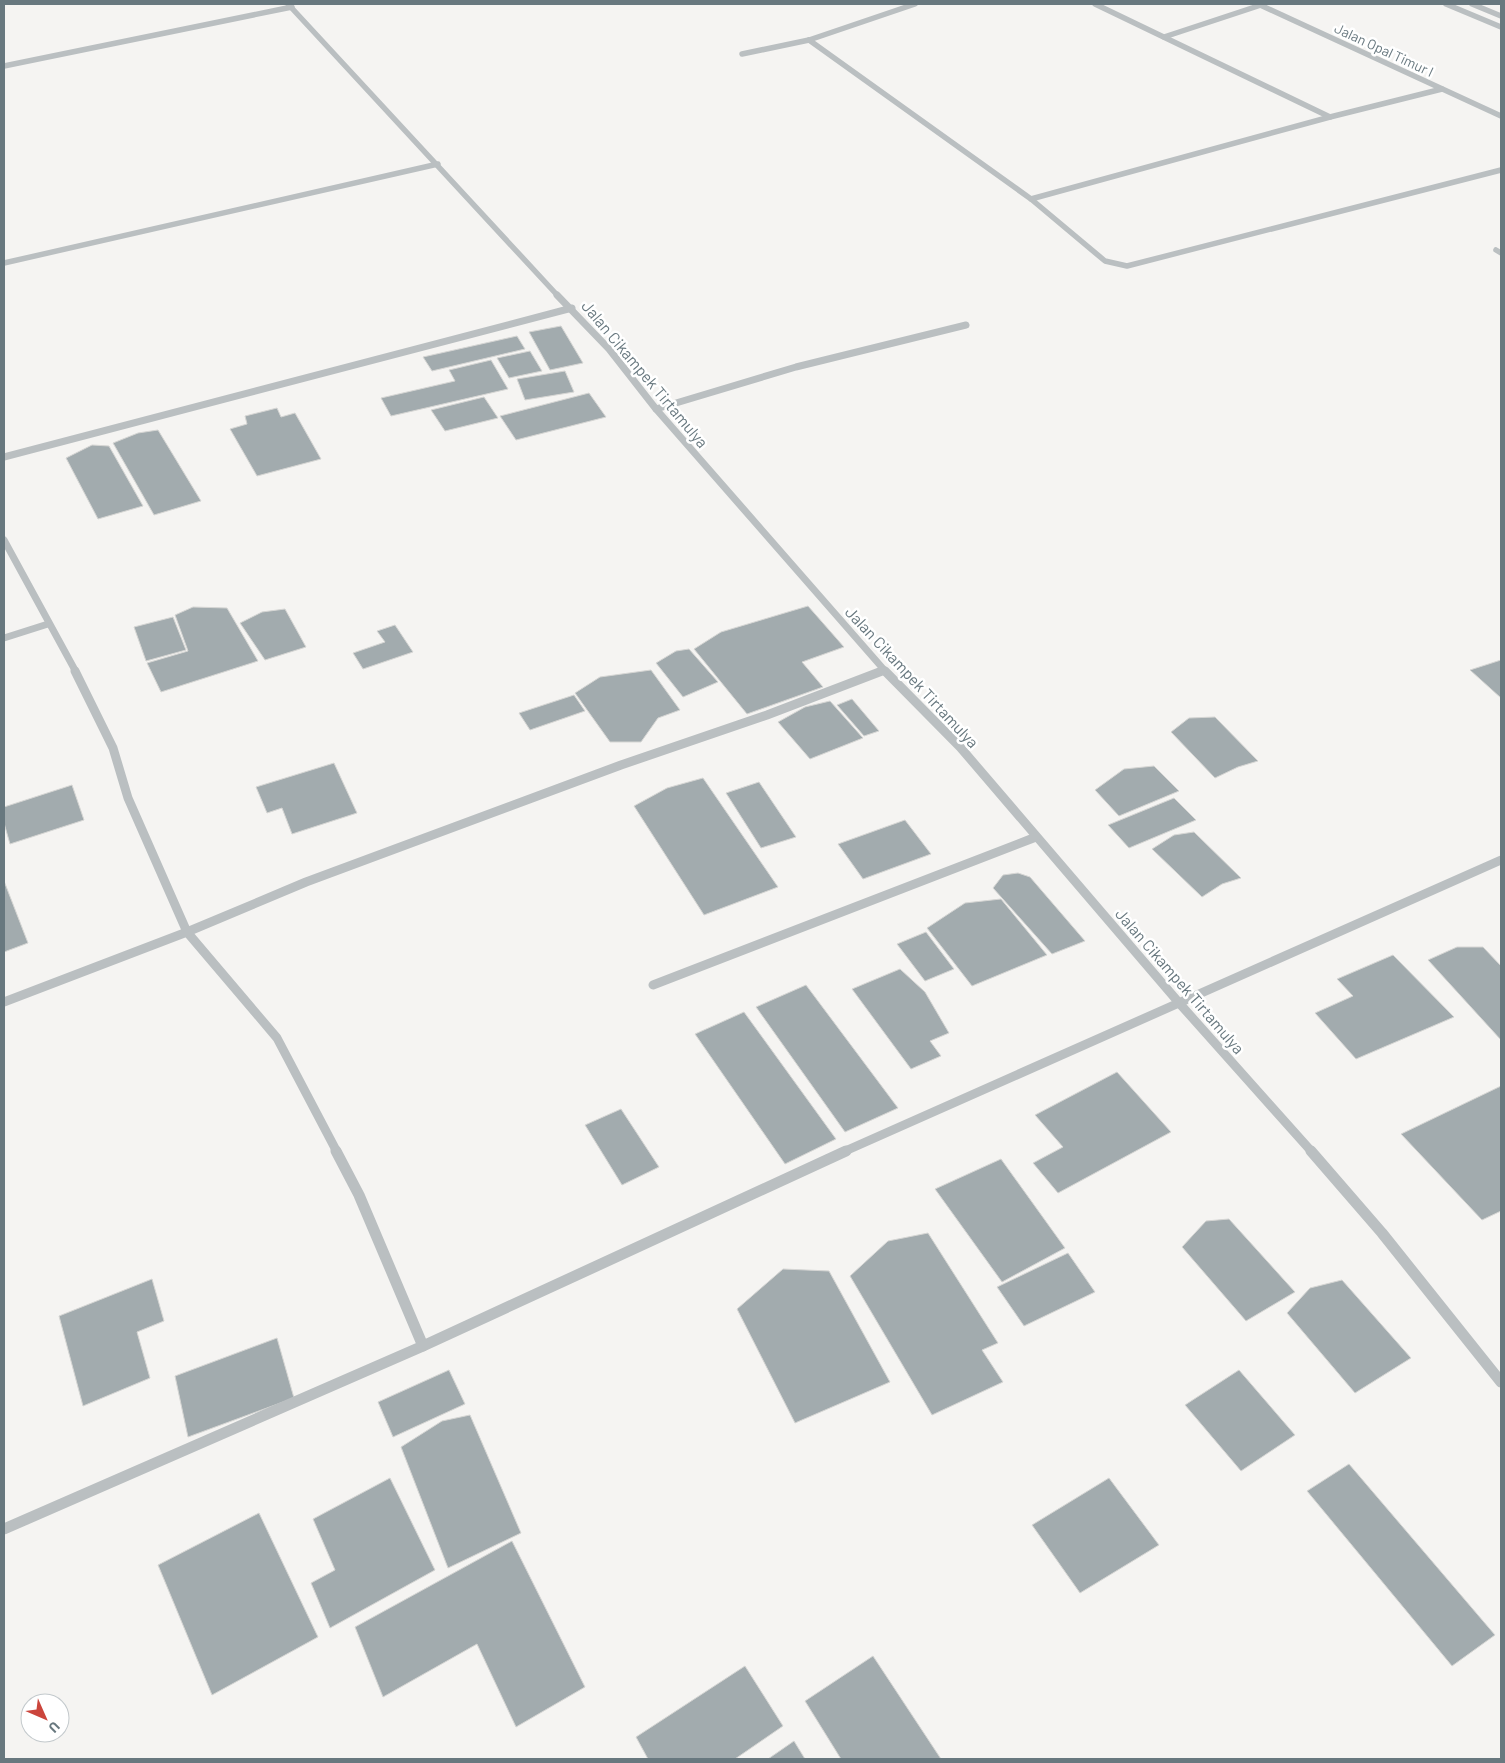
<svg xmlns="http://www.w3.org/2000/svg" width="1505" height="1763" viewBox="0 0 1505 1763" font-family="Barlow,sans-serif">
  <rect width="100%" height="100%" fill="#f5f4f2"/>
  <g fill="#a2abae" stroke="#d6d6d4">
    <path d="M561,326L583,363L550,370L529,332Z"/>
    <path d="M517,336L525,349L432,371L423,357Z"/>
    <path d="M530,351L542,371L509,378L497,358Z"/>
    <path d="M491,360L508,389L391,416L381,398L455,381L449,370Z"/>
    <path d="M565,371L574,392L525,400L517,379Z"/>
    <path d="M589,393L606,417L516,440L500,416Z"/>
    <path d="M484,397L498,418L445,431L431,410Z"/>
    <path d="M277,408L281,417L295,413L321,459L257,476L230,429L247,424L245,416Z"/>
    <path d="M158,430L201,501L154,515L113,443L138,433Z"/>
    <path d="M92,445L109,446L143,506L98,519L66,458Z"/>
    <path d="M808,606L844,647L802,662L823,687L747,714L694,649L721,632Z"/>
    <path d="M193,607L227,608L258,661L161,692L147,663L188,651L175,615Z"/>
    <path d="M285,609L306,647L265,660L240,623L262,612Z"/>
    <path d="M173,617L186,650L146,661L134,627Z"/>
    <path d="M395,625L413,652L363,669L353,653L385,642L377,631Z"/>
    <path d="M689,649L718,682L683,697L656,663L676,651Z"/>
    <path d="M1501,660V698L1470,670Z"/>
    <path d="M651,670L680,710L658,718L641,742H610L575,693L600,677Z"/>
    <path d="M574,695L585,711L530,730L519,713Z"/>
    <path d="M852,699L879,731L864,736L837,705Z"/>
    <path d="M830,701L863,738L810,759L778,722L805,707Z"/>
    <path d="M1215,717L1258,761L1238,767L1215,778L1171,732L1189,718Z"/>
    <path d="M334,763L357,813L292,834L282,808L267,813L256,787Z"/>
    <path d="M1154,766L1179,791L1119,816L1095,790L1124,769Z"/>
    <path d="M703,778L778,887L704,915L634,806L667,788Z"/>
    <path d="M759,782L796,837L761,848L726,793Z"/>
    <path d="M72,785L84,820L10,844L4,823V807Z"/>
    <path d="M1174,798L1196,820L1129,848L1108,825Z"/>
    <path d="M905,820L931,854L863,879L838,844Z"/>
    <path d="M1194,832L1241,878L1222,884L1202,897L1152,849L1174,835Z"/>
    <path d="M1018,873L1030,877L1085,941L1052,954L993,888L1003,875Z"/>
    <path d="M4,881L28,943L4,952Z"/>
    <path d="M1001,899L1047,955L972,986L927,928L965,903Z"/>
    <path d="M926,932L954,969L925,981L897,944Z"/>
    <path d="M1457,947H1483L1501,966V1040L1428,960Z"/>
    <path d="M1393,955L1454,1017L1356,1059L1315,1013L1353,996L1337,979Z"/>
    <path d="M900,969L925,992L949,1033L930,1041L941,1056L911,1069L852,989Z"/>
    <path d="M806,985L898,1108L845,1132L756,1007Z"/>
    <path d="M744,1012L836,1139L785,1164L695,1034Z"/>
    <path d="M1117,1072L1171,1132L1058,1193L1033,1163L1063,1147L1035,1115Z"/>
    <path d="M1501,1086V1211L1482,1220L1401,1134Z"/>
    <path d="M621,1109L659,1167L622,1185L585,1125Z"/>
    <path d="M1001,1159L1065,1248L1002,1282L935,1189Z"/>
    <path d="M1229,1219L1295,1292L1246,1321L1182,1247L1206,1221Z"/>
    <path d="M928,1233L998,1343L982,1350L1003,1382L932,1415L850,1276L888,1241Z"/>
    <path d="M1068,1253L1095,1292L1024,1326L997,1287Z"/>
    <path d="M783,1269L829,1271L890,1382L795,1423L737,1309Z"/>
    <path d="M152,1279L164,1321L137,1332L150,1378L83,1406L59,1316Z"/>
    <path d="M1342,1280L1411,1358L1355,1393L1287,1313L1310,1288Z"/>
    <path d="M277,1338L294,1398L188,1437L175,1376Z"/>
    <path d="M449,1370L465,1404L393,1437L378,1402Z"/>
    <path d="M1239,1370L1295,1435L1241,1471L1185,1405Z"/>
    <path d="M470,1415L521,1533L448,1568L401,1447L442,1421Z"/>
    <path d="M1349,1464L1495,1635L1452,1666L1307,1491Z"/>
    <path d="M390,1478L435,1570L330,1628L311,1583L335,1570L313,1519Z"/>
    <path d="M1109,1478L1159,1545L1080,1593L1032,1525Z"/>
    <path d="M259,1513L318,1637L212,1695L158,1565Z"/>
    <path d="M512,1541L585,1687L516,1727L477,1644L383,1697L355,1627Z"/>
    <path d="M873,1656L941,1759H841L805,1701Z"/>
    <path d="M745,1666L783,1726L735,1759H648L636,1737Z"/>
    <path d="M794,1741L805,1759H768Z"/>
  </g>
  <g fill="none" stroke-linecap="round" stroke-linejoin="round">
    <g stroke="#babfc1" stroke-width="5.5">
      <path d="M288,4L558,296"/>
      <path d="M1095,4L1330,117"/>
      <path d="M1258,4L1501,116"/>
      <path d="M1446,4L1501,27"/>
      <path d="M1472,4L1501,16"/>
      <path d="M1164,37L1264,4"/>
      <path d="M809,40L1031,199L1105,261L1127,266L1501,170"/>
      <path d="M742,54L809,40L915,4"/>
      <path d="M4,66L292,7"/>
      <path d="M1031,199L1330,117L1442,89"/>
      <path d="M1496,250L1501,253"/>
      <path d="M4,263L438,164"/>
    </g>
    <g stroke="#babfc1" stroke-width="7">
      <path d="M557,295L609,349L656,409L886,672"/>
      <path d="M656,409L796,367L966,325"/>
      <path d="M4,457L572,308"/>
      <path d="M4,540L76,672"/>
      <path d="M4,638L48,624"/>
      <path d="M878,672L884,670"/>
    </g>
    <g stroke="#babfc1" stroke-width="9">
      <path d="M75,671L113,748L128,798L187,932L277,1038L337,1152"/>
      <path d="M885,671L960,747L1180,1004L1312,1152"/>
      <path d="M653,985L1036,837"/>
      <path d="M4,1002L187,932L306,882L621,765L767,715L882,671"/>
      <path d="M843,1152L1501,860"/>
    </g>
    <g stroke="#babfc1" stroke-width="11">
      <path d="M336,1151L359,1195L423,1346"/>
      <path d="M1311,1151L1382,1233L1501,1382"/>
      <path d="M4,1529L423,1346L846,1151"/>
    </g>
  </g>
  <g text-anchor="middle" stroke-width="5" stroke-linejoin="round" paint-order="stroke">
    <g font-size="14" fill="#68787f" stroke="#fff">
      <text transform="translate(1384 50) rotate(25)" y="5">Jalan Opal Timur I</text>
    </g>
    <g font-size="16" fill="#68787f" stroke="#fff">
      <text transform="translate(645 374) rotate(50)" y="6">Jalan Cikampek Tirtamulya</text>
      <text transform="translate(912 677) rotate(47)" y="6">Jalan Cikampek Tirtamulya</text>
      <text transform="translate(1180 981) rotate(49)" y="6">Jalan Cikampek Tirtamulya</text>
    </g>
  </g>
  <rect width="1505" height="1763" fill="none" stroke="#68787f" stroke-width="10"/>
  <g transform="translate(45 1718) rotate(135)"><circle r="24" fill="#ffffff" stroke="#c3c9cc"/>
  <path d="M0-4L9 19L0 12L-9 19Z" fill="#cb453c"/>
  <text y="-8" font-size="14" font-weight="bold" text-anchor="middle" fill="#68787f">U</text>
  </g>
</svg>
